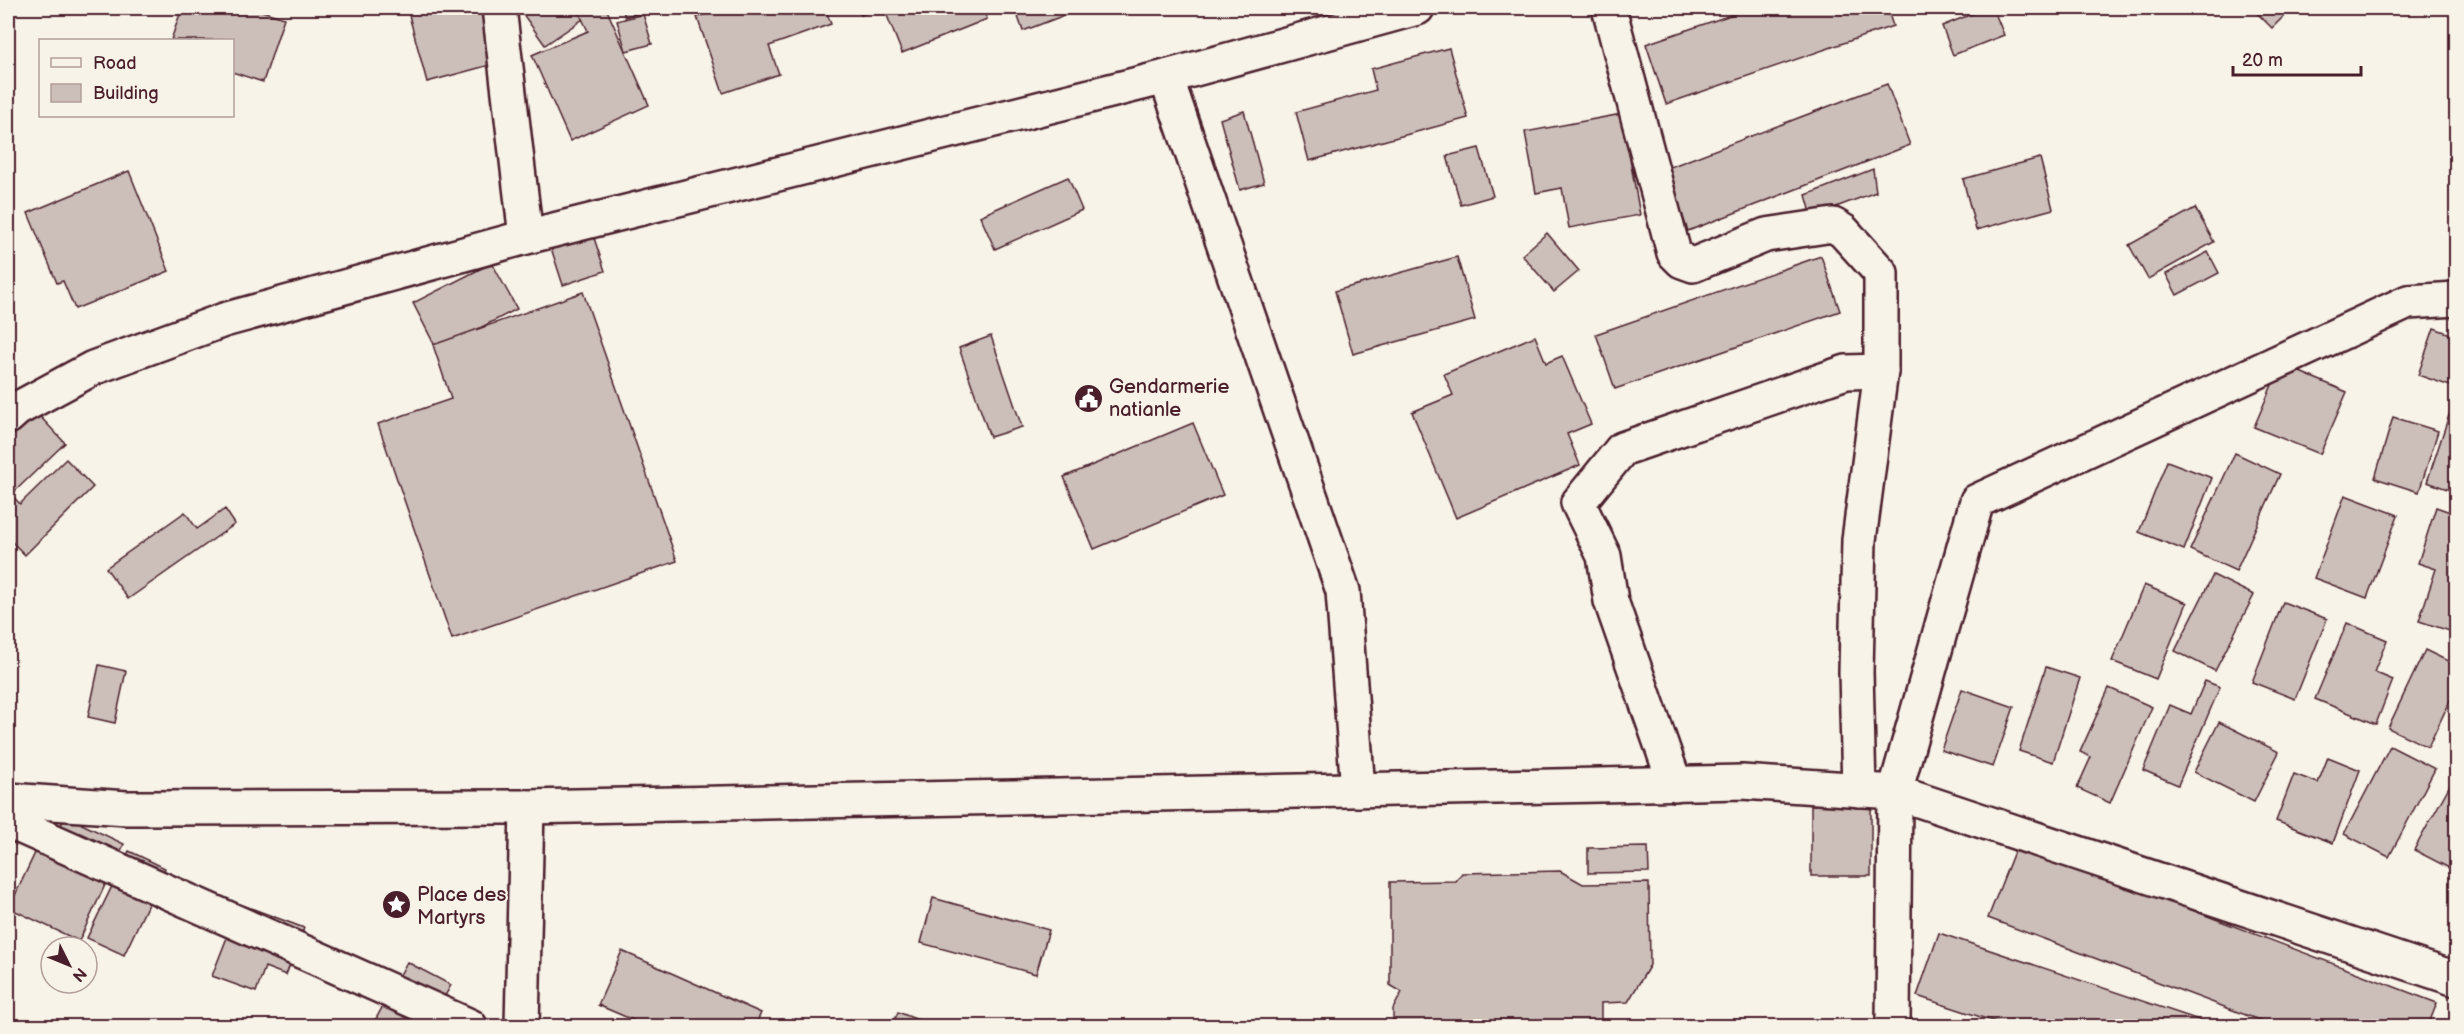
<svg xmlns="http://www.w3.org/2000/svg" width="2464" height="1034" viewBox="0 0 2464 1034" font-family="'Balsamiq Sans',sans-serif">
  <rect width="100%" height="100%" fill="#f7f3e8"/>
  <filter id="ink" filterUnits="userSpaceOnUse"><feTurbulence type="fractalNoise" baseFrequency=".0167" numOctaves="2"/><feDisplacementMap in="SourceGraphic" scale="12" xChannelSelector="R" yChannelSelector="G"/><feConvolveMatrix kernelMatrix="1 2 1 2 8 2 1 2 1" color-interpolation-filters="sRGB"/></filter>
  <g filter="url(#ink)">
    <g fill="#ccbfb9" stroke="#4a1f2b" stroke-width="1.5">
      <path d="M182,8H253L284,18L263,82L232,72V40H171Z"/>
      <path d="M407,8H486L501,62L427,82Z"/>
      <path d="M523,8H575L583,19L545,45L520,10Z"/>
      <path d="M577,8H606L649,105L570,141L532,55L588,31Z"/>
      <path d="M622,8H655L625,17Z"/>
      <path d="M724,8H825L831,24L769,46L779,74L723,93L697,17Z"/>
      <path d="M858,8H880L861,15Z"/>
      <path d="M884,8H982L987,19L902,53Z"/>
      <path d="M1015,8H1083L1023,31Z"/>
      <path d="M1751,8H1887L1893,26L1666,104L1646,44Z"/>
      <path d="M1987,8H1993L2004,35L1953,55L1942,26Z"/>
      <path d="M2252,8H2284L2288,12L2272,28Z"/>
      <path d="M643,14L652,44L626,51L617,21Z"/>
      <path d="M1449,48L1468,118L1309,161L1296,112L1376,90L1371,69Z"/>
      <path d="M1887,84L1910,145L1688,231L1665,169Z"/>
      <path d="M1244,111L1264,183L1240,190L1220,119Z"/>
      <path d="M1622,114L1640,215L1569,228L1562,188L1536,193L1525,132Z"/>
      <path d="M1479,148L1493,196L1461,205L1447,156Z"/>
      <path d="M2040,158L2053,209L1976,230L1963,179Z"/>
      <path d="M1873,169L1876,192L1812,216L1806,195Z"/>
      <path d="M129,171L169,271L75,309L63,281L57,283L28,213Z"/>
      <path d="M1068,177L1082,210L995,249L980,216Z"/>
      <path d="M2195,208L2214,242L2148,279L2129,245Z"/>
      <path d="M1547,233L1579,271L1554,292L1522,255Z"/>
      <path d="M593,235L605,271L563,285L551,248Z"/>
      <path d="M2208,252L2219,273L2177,295L2166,274Z"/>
      <path d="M1821,256L1840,311L1615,389L1596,334Z"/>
      <path d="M1457,257L1475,320L1353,354L1335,291Z"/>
      <path d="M492,263L517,309L437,350L413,303Z"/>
      <path d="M583,292L677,561L452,639L378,424L451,399L433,345Z"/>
      <path d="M2434,328L2456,336V388L2418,375Z"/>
      <path d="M991,336L1022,427L990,437L959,348Z"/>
      <path d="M1535,336L1546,363L1562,356L1591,424L1567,434L1580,465L1456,518L1412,412L1453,395L1444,374Z"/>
      <path d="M2281,364L2347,392L2320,454L2254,427Z"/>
      <path d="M2456,394V492L2427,482Z"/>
      <path d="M34,410L65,443L13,493L8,487V436Z"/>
      <path d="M2393,417L2438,431L2419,492L2375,478Z"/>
      <path d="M1193,423L1223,495L1094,549L1064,477Z"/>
      <path d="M2235,453L2280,474L2236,571L2190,550Z"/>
      <path d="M66,459L93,487L25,555L12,542L8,546V491L20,504Z"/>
      <path d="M2167,461L2212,478L2184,550L2139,532Z"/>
      <path d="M2345,495L2398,515L2367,598L2314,578Z"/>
      <path d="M2436,507L2456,514V633L2419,621L2436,569L2418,563Z"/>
      <path d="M225,509L235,524L128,599L106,568L185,512L197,529Z"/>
      <path d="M2213,575L2254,595L2215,671L2175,651Z"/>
      <path d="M2144,585L2187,603L2156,679L2112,661Z"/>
      <path d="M2283,602L2327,619L2295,699L2252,682Z"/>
      <path d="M2347,623L2387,640L2374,672L2393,680L2376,724L2315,699Z"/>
      <path d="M2425,650L2456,665V688L2428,747L2388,728Z"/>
      <path d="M99,665L126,671L115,723L88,717Z"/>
      <path d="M2046,667L2080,678L2053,762L2019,751Z"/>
      <path d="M2205,681L2220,687L2178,785L2143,770L2170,705L2191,714Z"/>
      <path d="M2109,688L2152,707L2110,803L2077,788L2091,757L2080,752Z"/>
      <path d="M1962,689L2014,707L1993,767L1941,750Z"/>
      <path d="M2219,722L2279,752L2254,802L2194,772Z"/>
      <path d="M2390,746L2435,769L2389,857L2344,834Z"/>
      <path d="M2328,757L2360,770L2333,843L2276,821L2294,774L2318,783Z"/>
      <path d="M2456,774V863L2453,870L2414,850Z"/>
      <rect x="1811" y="805" width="60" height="71"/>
      <path d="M65,816L124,844L79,941L9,908L44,834L55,839Z"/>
      <path d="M2017,844L2437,1003L2428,1026H2275L1988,918Z"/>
      <path d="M1648,847L1649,872L1588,873V848Z"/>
      <path d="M129,851L165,868L124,955L87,938Z"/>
      <path d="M1560,871L1583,884L1649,883L1650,965L1628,1002L1601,1003V1024H1624L1632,1026H1393V1009L1402,992L1390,985V882L1456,881L1462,873Z"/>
      <path d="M933,898L1049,930L1036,974L921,943Z"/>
      <path d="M240,904L304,928L286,975L265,967L256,992L212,976Z"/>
      <path d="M1939,933L2217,1026H2008L1917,996Z"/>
      <path d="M622,951L761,1013L755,1026H647L598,1005Z"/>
      <path d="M407,962L451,985L440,1005L480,1026H372Z"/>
      <path d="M898,1012L933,1026H892Z"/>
    </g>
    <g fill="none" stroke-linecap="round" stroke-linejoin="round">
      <defs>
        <g id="minor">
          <path d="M499,8L526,237"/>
          <path d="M1609,8L1674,253L1682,261L1693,265L1766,235L1833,225L1843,231L1881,273V371L1859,540L1856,672L1859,790"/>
          <path d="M1166,77L1343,591L1358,790"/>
          <path d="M8,417L17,409L93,368L224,320L526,237L1166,77L1417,8"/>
          <path d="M1675,784L1611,601L1604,556L1578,503L1622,449L1846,372L1881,371"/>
          <path d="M8,821L470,1026"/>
          <path d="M522,1026L527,807"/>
          <path d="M1893,1026L1895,792L1977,501L2408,302L2456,299"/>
        </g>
        <path id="major" d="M8,800L127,808L527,807L1742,782L1895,792L2456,979"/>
      </defs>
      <use href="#minor" stroke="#4a1f2b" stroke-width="38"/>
      <use href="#major" stroke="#4a1f2b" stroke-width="38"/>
      <use href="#minor" stroke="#f7f3e8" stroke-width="33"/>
      <use href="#major" stroke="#f7f3e8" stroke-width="33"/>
    </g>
  </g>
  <defs>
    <symbol id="civic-disc" viewBox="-11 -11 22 22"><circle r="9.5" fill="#4a1f2b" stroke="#f7f3e8"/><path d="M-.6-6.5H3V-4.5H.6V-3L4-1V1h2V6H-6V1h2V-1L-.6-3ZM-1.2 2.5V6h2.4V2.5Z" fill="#fff"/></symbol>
    <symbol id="sight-disc" viewBox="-11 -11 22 22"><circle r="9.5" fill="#4a1f2b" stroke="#f7f3e8"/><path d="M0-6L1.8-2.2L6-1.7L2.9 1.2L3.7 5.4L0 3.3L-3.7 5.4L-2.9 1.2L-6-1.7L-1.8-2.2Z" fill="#fff"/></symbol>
  </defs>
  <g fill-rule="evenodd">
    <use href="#civic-disc" x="1072" y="382" width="33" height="33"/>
    <use href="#sight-disc" x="380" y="888" width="33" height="33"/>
  </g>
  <g text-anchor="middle" stroke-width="4.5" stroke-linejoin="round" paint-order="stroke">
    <g font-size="20" fill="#4a1f2b" stroke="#f7f3e8" text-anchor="start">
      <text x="1109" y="393">Gendarmerie<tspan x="1109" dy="23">natianle</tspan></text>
      <text x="417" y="901">Place des<tspan x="417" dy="23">Martyrs</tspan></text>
    </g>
  </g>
  <rect width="2464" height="1034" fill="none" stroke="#f7f3e8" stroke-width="30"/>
  <rect x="15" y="15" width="2434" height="1004" fill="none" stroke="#4a1f2b" stroke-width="2" filter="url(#ink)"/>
  <rect x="39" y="39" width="195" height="78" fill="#f7f3e8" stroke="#b29e9c" stroke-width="1.5"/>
  <rect x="51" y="58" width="30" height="9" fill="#f7f3e8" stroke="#b29e9c" stroke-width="1.5"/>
  <text x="93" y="69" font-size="18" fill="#4a1f2b">Road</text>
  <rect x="51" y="84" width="30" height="18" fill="#ccbfb9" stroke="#b29e9c" stroke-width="1.5"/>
  <text x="93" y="99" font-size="18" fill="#4a1f2b">Building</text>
  <g transform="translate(69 965) rotate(133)"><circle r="28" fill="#f7f3e8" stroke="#b29e9c" stroke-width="1.5"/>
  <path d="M0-4.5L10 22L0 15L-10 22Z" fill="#4a1f2b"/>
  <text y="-9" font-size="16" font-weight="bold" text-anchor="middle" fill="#4a1f2b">N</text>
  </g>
  <path d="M2233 66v9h128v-9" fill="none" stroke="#4a1f2b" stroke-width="3"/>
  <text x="2242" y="66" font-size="18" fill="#4a1f2b" stroke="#f7f3e8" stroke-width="4.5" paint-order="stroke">20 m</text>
</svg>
